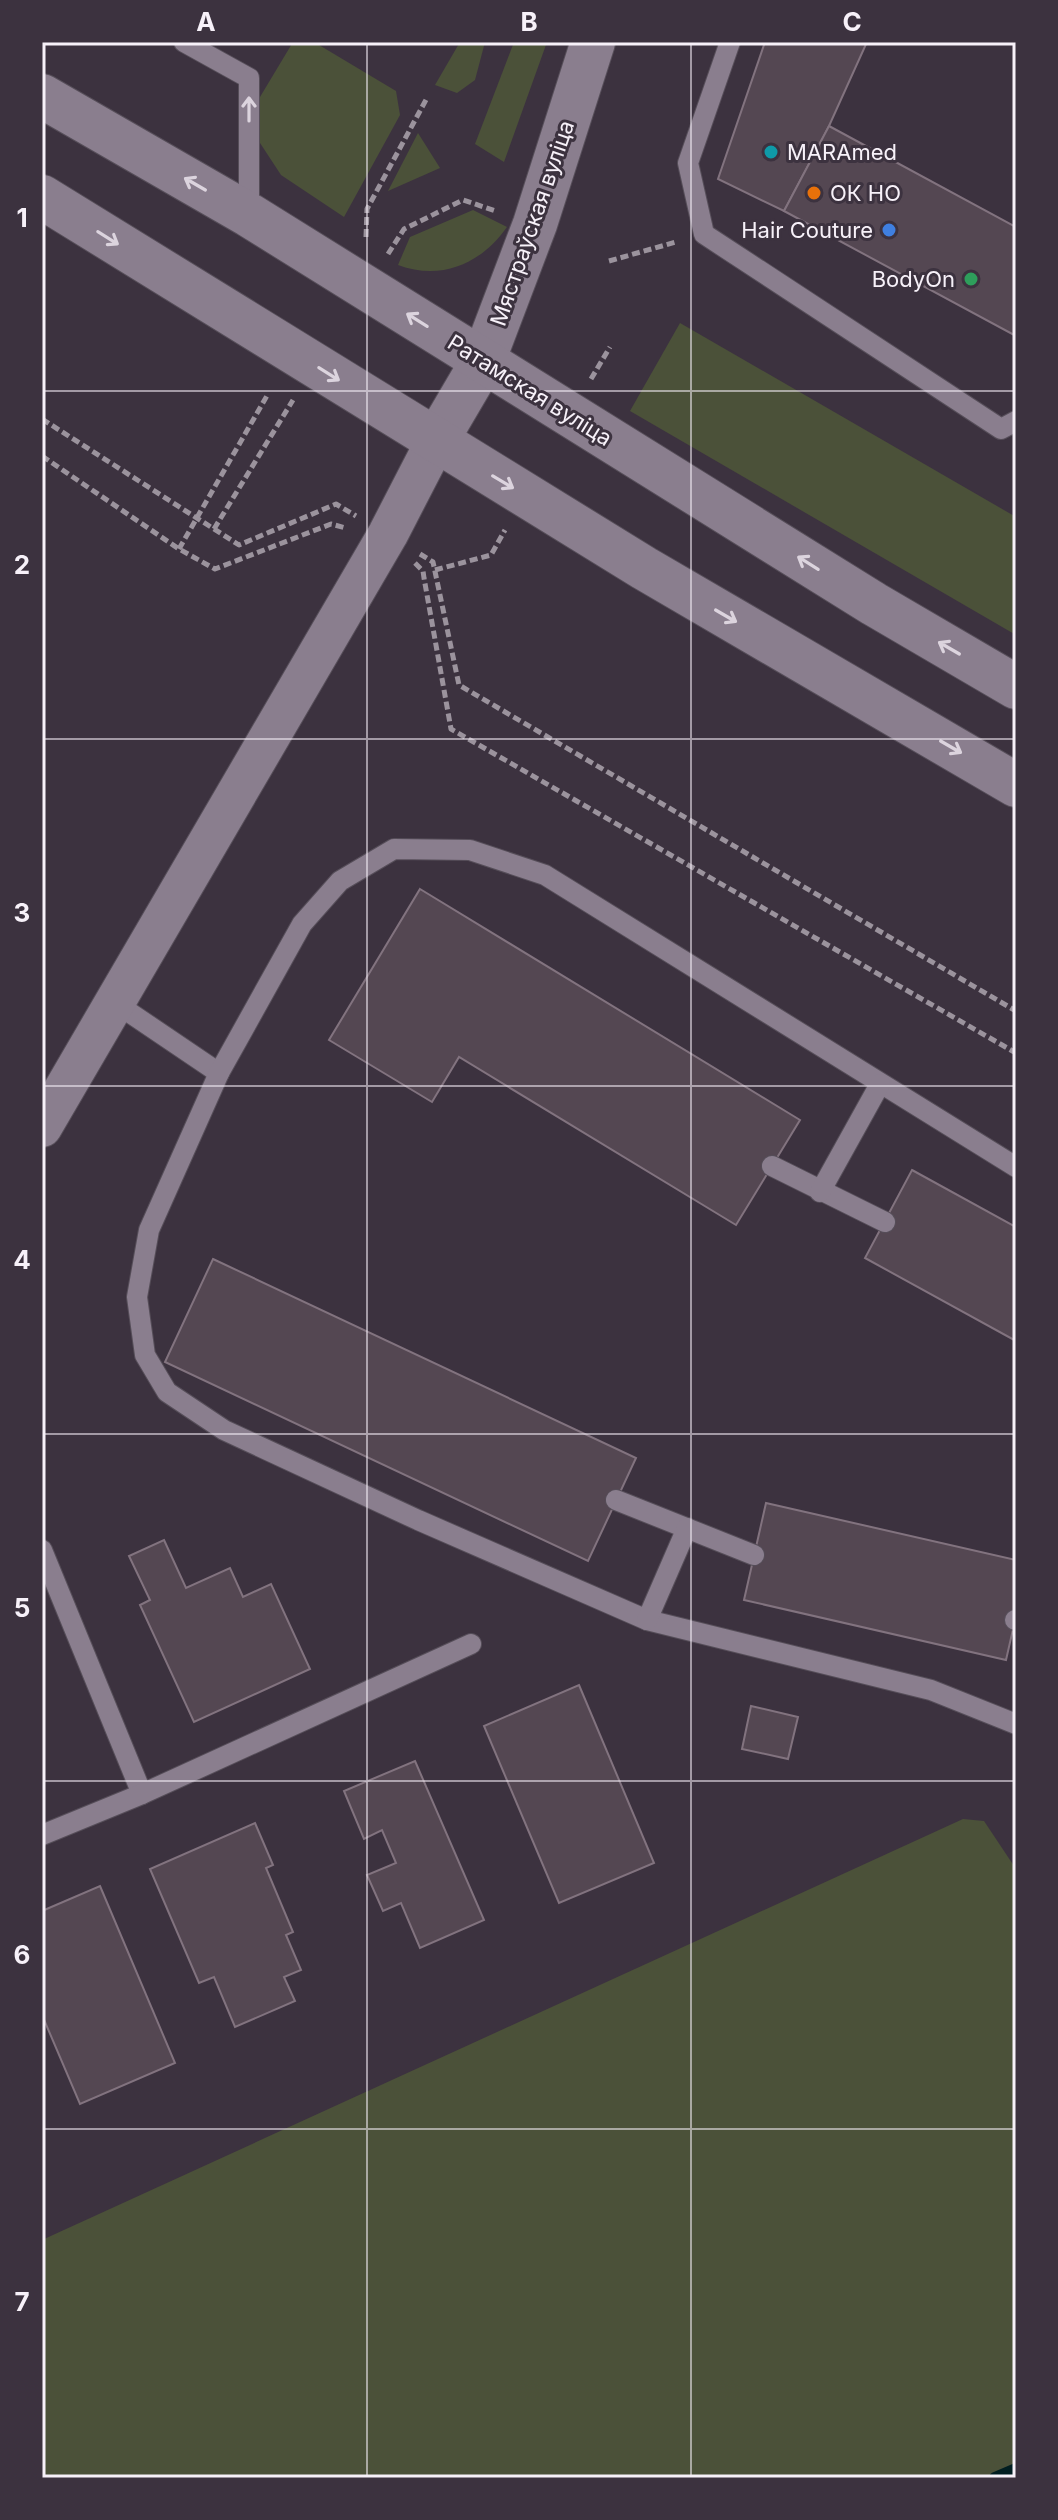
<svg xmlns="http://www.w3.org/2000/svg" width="1058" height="2520" viewBox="0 0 1058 2520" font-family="Inter,sans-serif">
  <rect width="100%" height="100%" fill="#3c323f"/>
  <g fill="#4b5139">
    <path d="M293,42H314L396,91L400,115L344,217L281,175L260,143L257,102Z"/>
    <path d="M460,42H485L475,80L457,93L435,85Z"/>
    <path d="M514,42H547L504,162L475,144Z"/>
    <path d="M418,133L440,168L388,191Z"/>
    <path d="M473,210L507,227C481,264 441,281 398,265L410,237Z"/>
    <path d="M680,323L1016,517V635L630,411Z"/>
    <path d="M963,1819L984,1821L1016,1869V2478H42V2240Z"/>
  </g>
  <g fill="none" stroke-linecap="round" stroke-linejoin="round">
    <path stroke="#011e21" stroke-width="12" d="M995,2478L1016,2469"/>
  </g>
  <g fill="#544752" stroke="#82737f" stroke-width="2">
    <path d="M765,42H867L829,126L784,211L718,179Z"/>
    <path d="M829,126L1016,227V336L784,211Z"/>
    <path d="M420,889L800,1120L736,1225L459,1057L432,1102L329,1040Z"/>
    <path d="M912,1170L1016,1227V1341L865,1258Z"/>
    <path d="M213,1259L636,1458L588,1561L165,1362Z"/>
    <path d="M766,1503L1016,1560V1616L1006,1660L744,1600Z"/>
    <path d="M164,1540L186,1588L230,1568L243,1597L271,1584L310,1669L194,1722L140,1605L150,1600L129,1556Z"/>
    <path d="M579,1685L654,1863L559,1903L484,1726Z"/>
    <path d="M751,1706L798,1717L788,1759L742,1749Z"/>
    <path d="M415,1761L484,1920L420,1948L401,1903L383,1911L367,1875L396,1863L382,1830L364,1839L344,1791Z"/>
    <path d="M255,1823L273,1865L266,1868L293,1932L286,1935L301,1970L284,1977L295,2001L235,2027L214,1977L199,1983L150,1869Z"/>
    <path d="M100,1886L175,2063L80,2104L42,2015V1911Z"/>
  </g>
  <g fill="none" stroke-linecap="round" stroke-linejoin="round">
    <defs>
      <g id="service">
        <path d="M184,42L249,78V215"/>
        <path d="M730,42L688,163L704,234L1001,429L1016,421"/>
        <path d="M114,1002L219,1073"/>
        <path d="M772,1166L885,1222"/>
        <path d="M1016,1167L545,875L470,850L394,849L340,881L302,924L219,1073L149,1230L137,1297L145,1355L167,1392L224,1430L418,1520L647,1620L931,1690L1016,1724"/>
        <path d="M820,1192L880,1084"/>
        <path d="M616,1500L754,1555"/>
        <path d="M42,1550L142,1794"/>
        <path d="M647,1620L687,1528"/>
        <path d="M1015,1620H1016"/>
        <path d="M42,1835L142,1794L471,1644"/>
      </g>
      <path id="minor" d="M42,1127L388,534L436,441"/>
      <path id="tertiary" d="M436,441L483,361L535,224L593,42"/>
      <g id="secondary">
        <path d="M42,96L249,215L874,604L1016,687"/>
        <path d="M42,197L644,568L1016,785"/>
      </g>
    </defs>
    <use href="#service" stroke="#564e59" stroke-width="22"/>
    <use href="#minor" stroke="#564e59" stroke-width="42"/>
    <use href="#tertiary" stroke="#564e59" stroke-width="46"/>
    <use href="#secondary" stroke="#564e59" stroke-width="46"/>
    <g stroke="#9b939d" stroke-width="5" stroke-dasharray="8 4" stroke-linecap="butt">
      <path d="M366,237L367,209L427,98"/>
      <path d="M388,254L404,229L463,200L496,211"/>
      <path d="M609,261L676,242"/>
      <path d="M591,379L610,347"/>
      <path d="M42,419L239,545L336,504L356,516"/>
      <path d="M42,456L179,549L215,569L331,524L346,528"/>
      <path d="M214,529L293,400"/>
      <path d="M179,549L268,394"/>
      <path d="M420,554L433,562L459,685L1016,1011"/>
      <path d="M415,563L423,571L424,578L451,729L1016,1053"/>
      <path d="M435,570L491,555L505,530"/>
    </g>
    <use href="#service" stroke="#8a7e8e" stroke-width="20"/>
    <use href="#minor" stroke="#8a7e8e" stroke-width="40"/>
    <use href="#tertiary" stroke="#8a7e8e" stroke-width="44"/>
    <use href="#secondary" stroke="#8a7e8e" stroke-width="44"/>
  </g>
  <defs><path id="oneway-shaft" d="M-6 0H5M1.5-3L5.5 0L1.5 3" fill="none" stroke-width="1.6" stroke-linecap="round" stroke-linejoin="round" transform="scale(2)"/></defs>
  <g stroke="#dcd4de">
    <use href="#oneway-shaft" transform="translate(249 109) rotate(-90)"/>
    <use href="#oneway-shaft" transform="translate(195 184) rotate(-150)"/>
    <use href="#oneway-shaft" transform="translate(108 238) rotate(32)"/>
    <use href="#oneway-shaft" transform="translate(417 320) rotate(-148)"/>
    <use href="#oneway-shaft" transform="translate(329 374) rotate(32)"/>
    <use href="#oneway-shaft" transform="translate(503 482) rotate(31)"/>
    <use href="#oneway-shaft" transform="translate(808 563) rotate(-148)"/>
    <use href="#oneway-shaft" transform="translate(726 616) rotate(30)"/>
    <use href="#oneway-shaft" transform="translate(949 648) rotate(-150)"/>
    <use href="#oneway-shaft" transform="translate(951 747) rotate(30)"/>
  </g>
  <path fill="none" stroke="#f7f1f9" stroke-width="2" stroke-opacity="0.55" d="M367,42V2478M691,42V2478M42,391H1016M42,739H1016M42,1086H1016M42,1434H1016M42,1781H1016M42,2129H1016"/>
  <circle fill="#0f9aa8" stroke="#3c323f" stroke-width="3" cx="771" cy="152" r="8"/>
  <circle fill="#e8710a" stroke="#3c323f" stroke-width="3" cx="814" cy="193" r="8"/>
  <circle fill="#3f7fe0" stroke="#3c323f" stroke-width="3" cx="889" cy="230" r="8"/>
  <circle fill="#2e9e5b" stroke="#3c323f" stroke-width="3" cx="971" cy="279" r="8"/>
  <g text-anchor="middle" stroke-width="6" stroke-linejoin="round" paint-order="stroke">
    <g font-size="22" fill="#f7f1f9" stroke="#3c323f" text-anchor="start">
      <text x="787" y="160">MARAmed</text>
      <text x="830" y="201">ОК НО</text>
      <text x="873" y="238" text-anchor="end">Hair Couture</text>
      <text x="955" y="287" text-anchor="end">BodyOn</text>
    </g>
    <g font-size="22" fill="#f7f1f9" stroke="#3c323f">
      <text transform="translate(532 223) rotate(-71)" y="8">Мястраўская вуліца</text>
      <text transform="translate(530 390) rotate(32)" y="8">Ратамская вуліца</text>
    </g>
  </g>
  <rect width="1058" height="2520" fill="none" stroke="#3c323f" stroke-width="88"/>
  <rect x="44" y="44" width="970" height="2432" fill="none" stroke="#f7f1f9" stroke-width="3"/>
  <g font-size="26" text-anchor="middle" font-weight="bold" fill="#f7f1f9">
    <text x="206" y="31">A</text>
    <text x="529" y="31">B</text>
    <text x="852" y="31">C</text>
    <text x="22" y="227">1</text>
    <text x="22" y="574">2</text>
    <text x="22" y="922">3</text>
    <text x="22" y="1269">4</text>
    <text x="22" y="1617">5</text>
    <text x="22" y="1964">6</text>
    <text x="22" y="2311">7</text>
  </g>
</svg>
